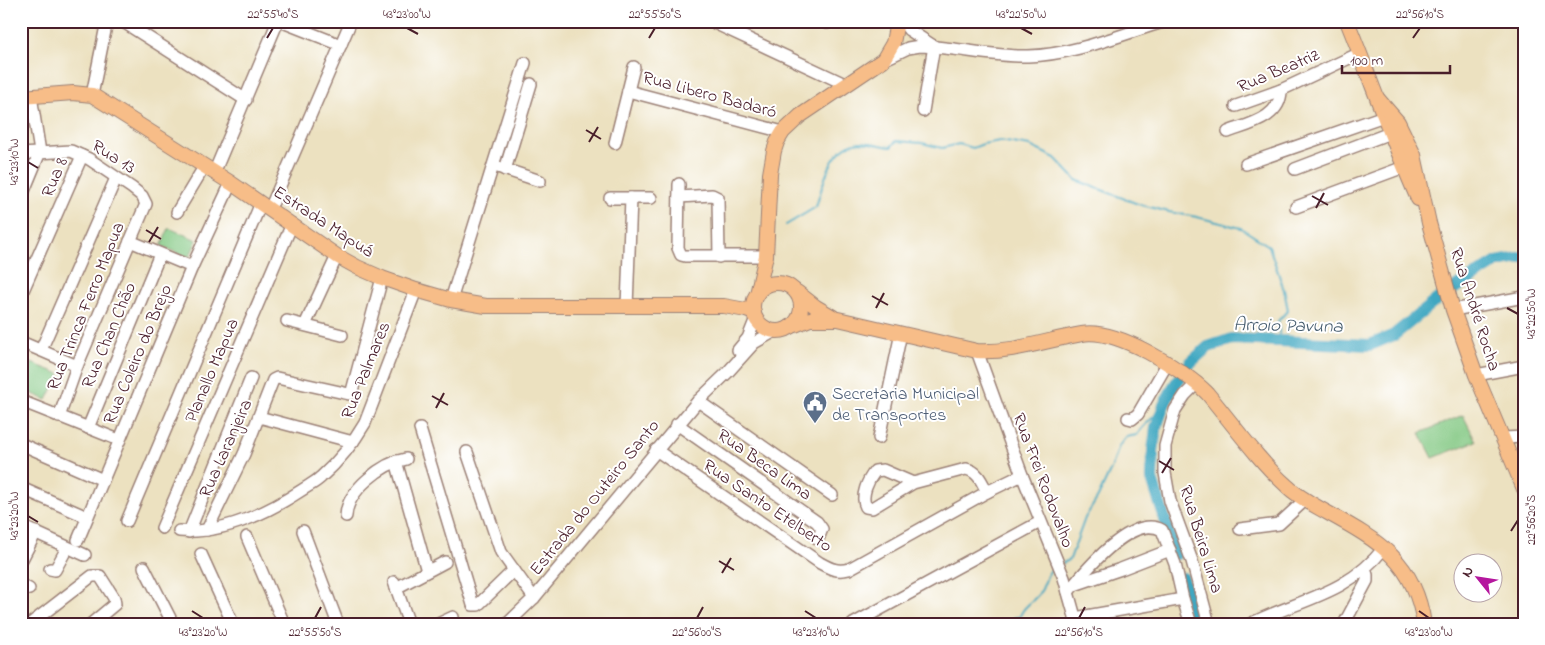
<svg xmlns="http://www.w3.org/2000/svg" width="1545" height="645" viewBox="0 0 1545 645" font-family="'Indie Flower',sans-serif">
  <rect width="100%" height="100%" fill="#fff"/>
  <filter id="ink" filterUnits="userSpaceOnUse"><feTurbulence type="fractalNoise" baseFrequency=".02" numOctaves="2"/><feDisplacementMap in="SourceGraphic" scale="10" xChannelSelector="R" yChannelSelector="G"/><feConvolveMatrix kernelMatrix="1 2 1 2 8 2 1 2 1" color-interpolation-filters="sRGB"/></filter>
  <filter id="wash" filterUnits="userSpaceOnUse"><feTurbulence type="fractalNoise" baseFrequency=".0096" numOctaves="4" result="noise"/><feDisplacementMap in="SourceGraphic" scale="20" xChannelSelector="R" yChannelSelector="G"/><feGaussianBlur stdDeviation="1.12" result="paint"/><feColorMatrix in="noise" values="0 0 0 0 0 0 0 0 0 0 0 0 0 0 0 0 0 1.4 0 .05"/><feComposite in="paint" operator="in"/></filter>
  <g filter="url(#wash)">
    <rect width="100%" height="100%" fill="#ece1c0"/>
    <g fill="#81c781" stroke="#667356">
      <path d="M169,228L197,240L189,258L161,246Z"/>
      <path d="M21,359L60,374L47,400L21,389Z"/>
      <path d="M1463,415L1476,441L1433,458L1420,433Z"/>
    </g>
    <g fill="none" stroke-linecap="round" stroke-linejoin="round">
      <g stroke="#41a7c1" stroke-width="2">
        <path d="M786,225L816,207C823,185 830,145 860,142C869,142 882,146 891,147L896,141L922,143L942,148L959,144L973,148L983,144L1000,141L1030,146L1055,158L1076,180L1138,204L1169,212L1197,217L1241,228L1269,246L1284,290L1288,310L1278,321L1280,340"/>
        <path d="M1063,563L1070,559L1085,518L1098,497L1112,467L1119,446L1126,437L1137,435C1145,422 1155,418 1164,405"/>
        <path d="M1016,624C1019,619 1020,614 1024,609C1031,601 1041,595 1044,584C1047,577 1048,571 1054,567"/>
      </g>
      <g stroke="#41a7c1" stroke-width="12">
        <path d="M1176,554L1152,479L1153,451L1156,428L1164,405L1174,386L1191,362L1208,347L1232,339L1370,345L1394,335L1439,298L1497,262L1524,257"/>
        <path d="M1183,578L1196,624"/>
        <path d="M1017,624V622"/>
      </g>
    </g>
  </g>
  <g filter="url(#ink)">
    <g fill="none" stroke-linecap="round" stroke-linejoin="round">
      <defs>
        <g id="minor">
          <path d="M122,21L246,100"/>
          <path d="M280,21L341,45"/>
          <path d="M710,21L847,85"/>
          <path d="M902,21L909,30L932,45"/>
          <path d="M827,23L832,21"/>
          <path d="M883,60L908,48L920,46C956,47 992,57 1028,56C1074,55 1122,34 1166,21"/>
          <path d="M628,91L783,132"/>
          <path d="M92,95L107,21"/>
          <path d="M1236,106L1281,90L1360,53"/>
          <path d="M923,111L934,46"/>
          <path d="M1228,132C1249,124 1281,118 1281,90"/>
          <path d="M615,143L634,67"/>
          <path d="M21,154L71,151L89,159L132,188L142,196L146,204L77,366L59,417"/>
          <path d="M1246,164L1384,116"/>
          <path d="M498,167L540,181"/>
          <path d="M1295,169L1390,133"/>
          <path d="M505,170L531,84"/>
          <path d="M214,173L278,21"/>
          <path d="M679,184L678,248L681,255L685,256H766"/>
          <path d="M679,197L712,195L718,198L719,257"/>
          <path d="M21,198L40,152L31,96"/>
          <path d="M610,198H651"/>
          <path d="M273,202L351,21"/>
          <path d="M1296,207L1404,167"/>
          <path d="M177,212L204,167"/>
          <path d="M130,241L192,267"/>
          <path d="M21,295L82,156"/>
          <path d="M451,300L525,63"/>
          <path d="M627,307L631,198"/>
          <path d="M1453,310L1524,297"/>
          <path d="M287,321L342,335"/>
          <path d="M305,325L337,256"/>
          <path d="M21,342L77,366"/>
          <path d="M41,350L116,178"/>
          <path d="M738,350L748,338L756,318"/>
          <path d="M977,351L1022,475L1064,578L1077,624"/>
          <path d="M1476,375L1524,366"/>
          <path d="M1197,383L1185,395L1175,410L1165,446V473L1170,501L1192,561L1209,624"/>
          <path d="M21,401L119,440"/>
          <path d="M698,401L832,495"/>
          <path d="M259,417L353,442"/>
          <path d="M1128,418L1132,419L1138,414L1167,364"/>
          <path d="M677,424L817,522L822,529L818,539"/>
          <path d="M88,428L160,254"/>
          <path d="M420,429L473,605H478L514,570"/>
          <path d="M879,438L901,333"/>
          <path d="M1504,438L1524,437"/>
          <path d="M21,444L103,480"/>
          <path d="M656,450L820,563C831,569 837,572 849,569L987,492L1022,475"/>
          <path d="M467,452L501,552L534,598"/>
          <path d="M396,461L427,571"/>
          <path d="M913,483L883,470L875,471C868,480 860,496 866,507L872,508L913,483L966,469C978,471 982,482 987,492"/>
          <path d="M21,488L87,517"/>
          <path d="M346,516C347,490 383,463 406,459"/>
          <path d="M127,521L261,203"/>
          <path d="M21,526L85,555"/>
          <path d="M162,528L292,224"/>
          <path d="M1240,529L1279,524L1305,500"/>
          <path d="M207,530L244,454L273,380L277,378L349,394L352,391L382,278"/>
          <path d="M179,531C222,534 267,513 302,490C308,486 316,482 321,477C338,462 354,442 365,423L416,290"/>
          <path d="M303,531L338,624"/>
          <path d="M189,532L251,378"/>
          <path d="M247,537L284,624"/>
          <path d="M78,540L192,267L231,183"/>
          <path d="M201,554L233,624"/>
          <path d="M21,561L36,532"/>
          <path d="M144,567L173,624"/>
          <path d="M50,569L55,570L67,548"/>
          <path d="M394,582L409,624"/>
          <path d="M21,585L29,589"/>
          <path d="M1074,585L1121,569L1170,550"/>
          <path d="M396,588L445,562"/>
          <path d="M1068,592C1084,572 1132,513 1162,530L1175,564L1183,599L1191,624"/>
          <path d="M1075,618L1183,599"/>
          <path d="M30,624L92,576H100L114,598L115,604L91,624"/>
          <path d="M438,624L453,617"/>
          <path d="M507,624L534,598L698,401L727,373L754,343L775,331"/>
          <path d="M853,624L1040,522"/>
          <path d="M1250,624C1300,599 1347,595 1384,548"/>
          <path d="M1344,624L1367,581V575L1365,569"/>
        </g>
        <g id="major">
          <path d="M1347,21C1371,80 1392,141 1418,199"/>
          <path d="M21,97L73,93L92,95L231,183L337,256L357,267L382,278L416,290L451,300L486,306H724L746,310L754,313"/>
          <path d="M1378,99L1398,122L1414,155L1429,223L1453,310L1476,375L1524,489"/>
          <circle cx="777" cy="307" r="24"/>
          <path d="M797,292L816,307L833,317"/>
          <path d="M757,294L766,256L770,174L774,151L777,142L783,132L800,116L883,60L893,43L897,21"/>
          <path d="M790,327L810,319H838L977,351C1013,353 1046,340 1082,334C1116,328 1183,369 1207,393C1232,423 1258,460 1287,486C1299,498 1314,505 1328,513C1379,541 1415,562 1424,624"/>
        </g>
      </defs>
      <use href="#minor" stroke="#9b8076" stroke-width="14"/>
      <use href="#major" stroke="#9b8076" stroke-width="16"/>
      <use href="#minor" stroke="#fff" stroke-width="11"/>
      <use href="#major" stroke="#f7bd88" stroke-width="14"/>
    </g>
  </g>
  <path fill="none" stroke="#4a1f2b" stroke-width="2" d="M407,28L418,34M1021,28L1032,34M267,38L273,28M649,38L655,28M1413,38L1420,28M586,130L601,139M589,142L598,127M28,162L38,168M1312,196L1328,205M1316,208L1324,193M146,230L161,239M149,242L158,227M872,296L888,305M876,308L884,293M1507,308L1518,314M432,396L448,405M436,408L444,393M1159,461L1174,470M1162,473L1171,458M28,516L38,522M1511,531L1518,520M719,561L734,570M722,573L731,558M192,611L203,618M805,611L816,618M1419,611L1429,618M315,618L321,607M697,618L703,607M1079,618L1085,607"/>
  <defs>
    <symbol id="civic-pin" viewBox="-11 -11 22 30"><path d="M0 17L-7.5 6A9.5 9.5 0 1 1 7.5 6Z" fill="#5c6f8a" stroke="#fff"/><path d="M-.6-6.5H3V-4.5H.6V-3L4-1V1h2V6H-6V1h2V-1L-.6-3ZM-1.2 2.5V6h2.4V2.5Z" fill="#fff"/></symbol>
  </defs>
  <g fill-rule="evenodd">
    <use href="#civic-pin" x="801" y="389" width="28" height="38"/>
  </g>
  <g text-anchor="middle" stroke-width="4" stroke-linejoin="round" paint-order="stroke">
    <g font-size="18" fill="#4a1f2b" stroke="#fff">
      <text transform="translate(1278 70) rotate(-23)" y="6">Rua Beatriz</text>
      <text transform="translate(710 94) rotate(15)" y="6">Rua Libero Badaró</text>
      <text transform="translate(114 156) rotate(32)" y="6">Rua 13</text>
      <text transform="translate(54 177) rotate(-67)" y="6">Rua 8</text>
      <text transform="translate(324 221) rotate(33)" y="6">Estrada Mapuá</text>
      <text transform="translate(85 306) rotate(-68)" y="6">Rua Trinca Ferro Mapua</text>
      <text transform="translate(1476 309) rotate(72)" y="6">Rua André Rocha</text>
      <text transform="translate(108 335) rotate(-67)" y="6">Rua Chan Chão</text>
      <text transform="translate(137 354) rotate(-67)" y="6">Rua Coleiro do Brejo</text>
      <text transform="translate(211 370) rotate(-67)" y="6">Planallo Mapua</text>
      <text transform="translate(365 370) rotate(-68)" y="6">Rua Palmares</text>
      <text transform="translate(225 448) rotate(-66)" y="6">Rua Laranjeira</text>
      <text transform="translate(765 464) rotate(35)" y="6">Rua Beca Lima</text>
      <text transform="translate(1044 480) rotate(69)" y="6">Rua Frei Rodovalho</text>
      <text transform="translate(594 497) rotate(-51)" y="6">Estrada do Outeiro Santo</text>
      <text transform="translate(768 505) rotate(34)" y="6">Rua Santo Etelberto</text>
      <text transform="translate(1202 539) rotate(73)" y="6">Rua Beira Lima</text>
    </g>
    <g font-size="18" fill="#4e5e75" stroke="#fff" text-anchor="start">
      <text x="832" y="399">Secretaria Municipal<tspan x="832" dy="21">de Transportes</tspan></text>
    </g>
    <g font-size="19" font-style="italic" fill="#465c6e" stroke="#fff">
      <text transform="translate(1288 324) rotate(1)" y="7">Arroio Pavuna</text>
    </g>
  </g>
  <rect width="1545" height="645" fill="none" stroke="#fff" stroke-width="55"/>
  <g transform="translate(1478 578) rotate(300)"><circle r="24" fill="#ffffff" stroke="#b7a5aa"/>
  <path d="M0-4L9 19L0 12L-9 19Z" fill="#b5179e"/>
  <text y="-8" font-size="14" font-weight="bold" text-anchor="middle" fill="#4a1f2b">N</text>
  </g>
  <path d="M1342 65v8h108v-8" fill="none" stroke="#4a1f2b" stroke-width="2.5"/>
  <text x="1350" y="65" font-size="15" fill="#4a1f2b" stroke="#ffffff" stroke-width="4" paint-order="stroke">100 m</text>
  <rect x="28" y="28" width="1490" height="590" fill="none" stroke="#4a1f2b" stroke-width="2"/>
  <g font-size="12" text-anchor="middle" fill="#4a1f2b">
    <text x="273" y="18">22°55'40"S</text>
    <text x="407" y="18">43°23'00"W</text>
    <text x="655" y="18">22°55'50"S</text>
    <text x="1021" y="18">43°22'50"W</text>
    <text x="1420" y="18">22°56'10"S</text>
    <text transform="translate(14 162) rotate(-90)" y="4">43°23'10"W</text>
    <text transform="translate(1531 314) rotate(-90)" y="4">43°22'50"W</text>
    <text transform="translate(14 516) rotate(-90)" y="4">43°23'20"W</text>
    <text transform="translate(1531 520) rotate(-90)" y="4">22°56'20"S</text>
    <text x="203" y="636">43°23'20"W</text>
    <text x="315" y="636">22°55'50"S</text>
    <text x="697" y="636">22°56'00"S</text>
    <text x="816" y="636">43°23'10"W</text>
    <text x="1079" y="636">22°56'10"S</text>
    <text x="1429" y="636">43°23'00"W</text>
  </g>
</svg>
